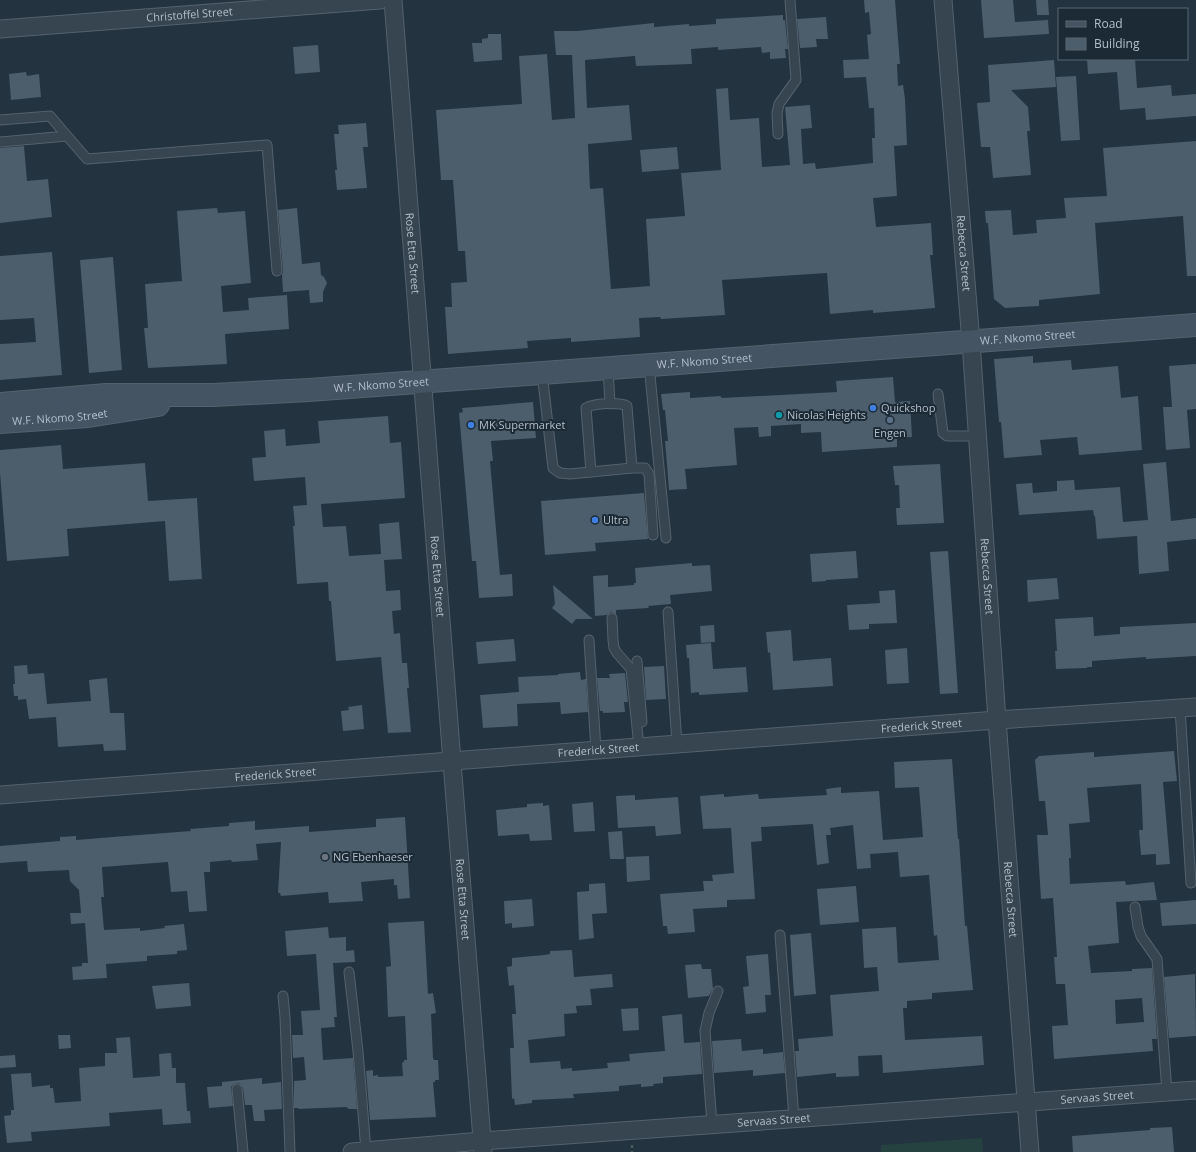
<svg xmlns="http://www.w3.org/2000/svg" width="1196" height="1152" viewBox="0 0 1196 1152" font-family="'Open Sans',sans-serif">
  <rect width="100%" height="100%" fill="#233340"/>
  <path fill="#254140" d="M982,1138L983,1152H881V1145Z"/>
  <g fill="#4c5d6b" fill-rule="evenodd">
    <path d="M864,0H895L900,64H897L898,86L903,85L905,99L907,145L894,146L897,196L873,198L876,227L931,223L933,255H930L935,308L873,313V310L830,314L827,273L722,280L725,315L661,319L660,317L639,318L640,337L571,342V338L527,341L528,348L448,354L445,307H452L451,283L467,282L465,251H458L453,180H441L436,110L522,104L519,56L547,54L552,120L575,118L572,55H556L554,31H577L654,23V27L689,24V26L716,24V19L783,15V20H785L788,49H785L786,58L770,59V52L762,53L761,47L718,50V47L691,49L692,64L636,66L635,56L585,60L587,108L629,105L632,140L588,144L590,189L603,188L611,289L650,286L646,219L685,216L681,173L721,170L716,89L728,88L730,120L759,118L762,167L790,165L785,107L810,105L812,128L801,129L803,164L815,163L816,169L873,163L872,138H875L874,108H869L866,77L844,78L843,60L869,59L867,35L871,34L869,12L865,13Z"/>
    <path d="M981,0H1013L1015,22L1048,20L1049,34L984,38Z"/>
    <path d="M1036,0H1048L1049,15H1037Z"/>
    <path d="M826,17L828,39H816L817,47L800,48L797,19Z"/>
    <path d="M488,34H501L502,60L474,62L472,43H482V39L488,38Z"/>
    <path d="M318,45L320,72L295,74L293,47Z"/>
    <path d="M1087,59H1135L1137,88L1171,85L1172,96L1196,94V116L1146,120L1145,108L1120,110L1117,72L1088,74Z"/>
    <path d="M1054,60L1056,87L1011,90L1028,107L1030,131H1027L1031,175L993,178L990,147H981L977,103L990,102L988,65Z"/>
    <path d="M26,72L27,76L39,74L41,97L11,100L9,74Z"/>
    <path d="M1076,76L1080,140L1061,141L1056,77Z"/>
    <path d="M366,123L368,147H363L367,188L337,190L335,170H337L334,134H339L338,125Z"/>
    <path d="M1196,141V276H1187L1183,216L1095,223L1100,294L1039,300V306L1005,308L994,299L988,223H986L985,211L1011,210L1013,235L1037,233L1036,220L1066,218L1064,198L1107,196L1103,148Z"/>
    <path d="M24,146L27,181L48,179L52,217L0,223V148Z"/>
    <path d="M677,147L679,169L642,172L640,150Z"/>
    <path d="M217,208L218,213L245,211L251,283L221,286L223,312L249,310L248,298L287,295L289,329L225,334L227,364L148,368L144,328H148L145,284L182,281L177,211Z"/>
    <path d="M297,208L302,264L320,262L321,275L324,277L327,283L323,292V302L310,303L309,290L283,292L282,275L283,271L278,210Z"/>
    <path d="M52,252L62,375L0,380V344L36,342L34,318L0,320V256Z"/>
    <path d="M113,257L122,370L89,373L80,260Z"/>
    <path d="M1033,356V363L1071,360L1072,370L1118,366L1121,398L1138,396L1142,450L1079,455L1077,437L1040,440L1042,455L1004,458L1001,422H999L994,359Z"/>
    <path d="M1196,364V409L1187,410L1190,448L1166,450L1163,407H1172L1169,366Z"/>
    <path d="M893,377L895,402L910,401L912,437L897,438V447L822,452L821,432L801,433V424L771,426V436L759,437L758,427L734,428L737,465L685,469L687,489L669,490L665,441H668L665,410H663L661,394L690,392V398L720,396L722,398L837,392L836,381Z"/>
    <path d="M533,402L536,438L491,441L493,461H490L500,575L512,574L513,596L479,598L476,561H472L459,413L463,412L462,408Z"/>
    <path d="M388,416L390,443L401,442L405,498L321,504L323,527L346,526L349,556L381,554L379,524L399,522L402,559L384,560L386,591L400,590L401,610L392,611L394,634L400,633L402,663H407L409,688H407L411,732L388,733L381,657L336,661L331,601H329L328,582L297,584L293,526H295L293,506L307,505L305,477L254,481L252,458L266,457L264,431L285,429L286,446L320,443L318,421Z"/>
    <path d="M61,445L63,469L145,463L148,501L197,498L202,579L169,581L165,521L67,529L69,556L7,561L0,473V450Z"/>
    <path d="M1166,462L1171,521L1196,518V539L1167,542L1169,571L1139,574L1137,536L1097,539L1095,516H1094L1093,510L1019,515L1016,484L1032,483L1033,493L1057,491V481L1074,480L1075,490L1120,487L1123,522L1148,520L1143,464Z"/>
    <path d="M940,464L944,523L897,525L896,508H900L899,485H895L893,466Z"/>
    <path d="M644,493L648,539L595,543L596,551L545,555L541,501Z"/>
    <path d="M856,551L858,578L826,580V581L812,582L810,554Z"/>
    <path d="M948,551L958,693L940,694L930,552Z"/>
    <path d="M692,563V566L710,565L712,591L670,595L671,604L648,606L649,608L616,610V614L611,612L607,615L595,616L593,576L608,575V587L634,585V583H636L635,568Z"/>
    <path d="M1057,578L1059,599L1028,602L1027,580Z"/>
    <path d="M553,585L593,619H576L572,624L552,608L555,604Z"/>
    <path d="M895,590L897,623L869,624V629L849,630L847,605L880,603L879,591Z"/>
    <path d="M1093,617L1094,636L1120,634V627L1196,623V656L1146,659V657L1092,661V667H1087V668L1056,669L1055,651H1057L1055,619Z"/>
    <path d="M714,625L715,642L701,643L700,626Z"/>
    <path d="M791,630L793,661L831,658L833,686L773,690L770,652L768,653L766,632Z"/>
    <path d="M514,639L516,661L478,664L476,642Z"/>
    <path d="M711,643L713,669L746,667L748,692L699,695V692L691,693L689,658H687L686,645Z"/>
    <path d="M907,648L909,683L887,684L885,650Z"/>
    <path d="M27,665L28,674L44,673L47,704L91,701L89,680L107,678L110,713H124L126,750L104,751L103,744L58,747L56,717L29,719L26,699L18,700V696H14L13,684H15L14,666Z"/>
    <path d="M664,666L666,699L646,700L644,667Z"/>
    <path d="M580,672L581,680L586,679L588,712L561,714L560,702L517,704L518,726L483,728L480,695L519,692L518,677L558,675V674Z"/>
    <path d="M625,673L628,702H624L625,712L603,713V711H600L597,678H610L609,674Z"/>
    <path d="M362,705L364,729L343,731L341,711L349,710L348,707Z"/>
    <path d="M1174,751L1177,781L1163,782L1170,864L1156,865V854L1141,855L1139,830H1143L1141,784L1087,788L1090,822L1069,824L1071,858H1069L1070,884L1125,881L1126,885L1154,882L1157,900L1116,902L1119,943L1088,946L1091,973L1132,971V969L1152,968L1157,1039H1152L1153,1051L1054,1059L1052,1026L1068,1025L1065,984H1056L1054,957H1057L1053,898L1041,899L1037,835H1048L1045,801H1039L1035,760L1039,756L1094,752V757ZM1142,998L1144,1022L1116,1024L1115,1000Z"/>
    <path d="M952,759L958,839H959L965,926H967L973,990L932,993V999L907,1001V1008H903L905,1040L982,1036L984,1065L883,1073L882,1055L858,1056L859,1076L836,1077V1073L797,1077L795,1051H799L798,1039L833,1036L830,995L879,991L877,967L864,968L862,929L896,927L898,963L939,960L937,935L934,936L929,875L900,877L898,852L870,854L871,868L857,869L853,825L830,828L831,835H826L829,863L817,865L813,824L761,827L762,841L751,842L755,899L727,900V907L693,909L695,932L668,934L667,926H663L660,894L704,891L703,881H713L712,875L734,873L731,828L703,829L700,796L724,794V797L758,794L759,799L827,795L826,789L841,787V793L879,791L883,840L923,837L919,787L895,788L894,762Z"/>
    <path d="M635,795V800L678,797L681,834L656,836L655,826L618,828L616,796Z"/>
    <path d="M593,802L595,831L574,832L572,804Z"/>
    <path d="M543,803V806L549,805L552,840L530,841L529,834L498,836L496,810L527,807V804Z"/>
    <path d="M405,817L410,898L398,899L397,885H394V879L361,882L363,901L329,903L328,892L281,896L280,893H278L281,842L256,844L258,860L232,862L231,860L210,862V872H204L207,911L189,912L187,891L171,892L168,862L102,867L104,897H101L104,930L140,928V931L165,928L164,926L184,924L187,950L177,951V954L147,956V961L106,964L107,978L73,980L72,967L82,966V963H88L85,923L71,924L70,913H81L79,890L70,881L69,870L28,872L27,861L0,863V846L60,841V837L76,836V840L113,837L191,831L190,829L229,826V823L255,821V830L309,826V832L376,827V819Z"/>
    <path d="M622,831L624,859H610L608,832Z"/>
    <path d="M649,856L650,880L627,882L626,857Z"/>
    <path d="M605,883L607,913L592,914L594,938L579,940L577,892L589,891V884Z"/>
    <path d="M856,886L859,922L820,925L817,889Z"/>
    <path d="M532,899L534,926L512,928V923L505,924L504,901Z"/>
    <path d="M1196,900V924L1162,926L1160,903Z"/>
    <path d="M424,921L428,994L433,993L436,1013L431,1014L433,1058L434,1060H438L439,1080H435V1082H433L436,1117L370,1120L366,1071L373,1070V1076L378,1075V1077L403,1076L402,1063L404,1062V1060H407L405,1016L388,1017L386,967L391,966L388,923Z"/>
    <path d="M328,927L329,938L346,937V951L354,950L355,962L333,963L337,1017H334L335,1027L321,1028L323,1060L353,1058L357,1109H349L346,1107L299,1109L298,1108H294V1081L306,1080L304,1057L293,1058L292,1035H303L301,1011L320,1010L316,954L287,956L285,931Z"/>
    <path d="M811,933L816,994L794,996L790,935Z"/>
    <path d="M572,950L574,977L612,974L613,987L590,989L592,1005L576,1006L577,1013L564,1014L565,1036L528,1040L530,1063L560,1061L561,1069L572,1068V1071L608,1068L607,1063L630,1061L629,1054L665,1051L662,1016L682,1014L684,1043L700,1042L702,1074L663,1077V1083L653,1084L654,1086L641,1087V1084L619,1086V1091L573,1094L574,1098L532,1100V1103L515,1105L514,1098L512,1099L510,1048H514L512,1014H516L514,985L509,986L507,967L512,966V958L544,955L550,954V951Z"/>
    <path d="M768,954L771,995H765L766,1012L746,1014L743,987L749,986L746,956Z"/>
    <path d="M701,964L702,969H711L713,989L709,996L688,998L685,965Z"/>
    <path d="M1195,974L1196,1036L1169,1038L1164,977Z"/>
    <path d="M189,983L191,1006L156,1009L152,986Z"/>
    <path d="M638,1008L639,1030L623,1031L621,1009Z"/>
    <path d="M58,1035H70L71,1048L59,1049Z"/>
    <path d="M130,1037L133,1078L160,1076L159,1054L171,1053L172,1068H176V1083H185L187,1111H190L191,1123L163,1125L162,1109L109,1113L110,1126L31,1132L32,1141L7,1143L4,1116L11,1115V1110H14L11,1074L31,1073L32,1087L50,1085V1088H53L55,1103L81,1101L79,1068L105,1066V1053H117L116,1038Z"/>
    <path d="M741,1039L742,1051L763,1049V1054L783,1052L785,1073L753,1076V1070L714,1073L712,1041Z"/>
    <path d="M15,1055L16,1067L0,1068V1056Z"/>
    <path d="M262,1078V1084L281,1082L282,1109L264,1110L265,1121H254L252,1105H245L243,1088L239,1083L234,1084L231,1087L233,1106L209,1108L207,1087L222,1086V1082Z"/>
    <path d="M1172,1127L1174,1152H1073L1072,1136L1150,1130V1128Z"/>
  </g>
  <g fill="none" stroke-linecap="round" stroke-linejoin="round">
    <defs>
      <g id="lane">
        <path d="M0,120L50,116L67,136L0,142"/>
        <path d="M778,134L777,113L779,104L796,80L790,0"/>
        <path d="M67,136L87,159L267,145L277,271"/>
        <path d="M649,365L666,538"/>
        <path d="M608,368L610,404"/>
        <path d="M542,373L553,468L560,473L570,474L632,468H645L649,474L653,535"/>
        <path d="M938,394L943,433L947,436H977"/>
        <path d="M591,472L586,408C593,403 620,402 627,406L632,468"/>
        <path d="M668,612L677,744"/>
        <path d="M612,618L613,640L614,648L617,653L631,669L639,747"/>
        <path d="M589,640L596,750"/>
        <path d="M637,661L642,722"/>
        <path d="M1180,708L1191,883"/>
        <path d="M1135,907L1138,927L1141,936L1157,959L1167,1092"/>
        <path d="M780,935L794,1118"/>
        <path d="M349,972L358,1051L366,1151"/>
        <path d="M283,996L285,1017L290,1152"/>
        <path d="M237,1089L243,1152"/>
        <path d="M712,1124L705,1031L709,1013L718,991"/>
      </g>
      <g id="street">
        <path id="s1" d="M393,0L452,762L483,1152"/>
        <path id="s2" d="M943,0L971,342L997,720L1030,1152"/>
        <path id="s3" d="M0,29L380,0"/>
        <path id="s4" d="M0,795L997,720L1196,707"/>
        <path id="s5" d="M352,1152L482,1141L1196,1090"/>
      </g>
      <g id="secondary">
        <path id="s6" d="M0,404L106,395H213L309,390L1196,325"/>
        <path id="s7" d="M0,422L88,416L158,405"/>
      </g>
    </defs>
    <use href="#lane" stroke="#55626d" stroke-width="11"/>
    <use href="#street" stroke="#55626d" stroke-width="19"/>
    <use href="#secondary" stroke="#55626d" stroke-width="24"/>
    <path stroke="#435d5c" stroke-width="2.5" stroke-dasharray="3 3" stroke-linecap="butt" d="M632,1145V1152"/>
    <use href="#lane" stroke="#374550" stroke-width="9"/>
    <use href="#street" stroke="#374550" stroke-width="17"/>
    <use href="#secondary" stroke="#455463" stroke-width="22"/>
  </g>
  <g fill="#3f7fe0" stroke="#1c2a35" stroke-width="1.5">
    <circle cx="873" cy="408" r="4"/>
    <circle cx="471" cy="425" r="4"/>
    <circle cx="595" cy="520" r="4"/>
  </g>
  <circle fill="#0f9aa8" stroke="#1c2a35" stroke-width="1.5" cx="779" cy="415" r="4"/>
  <circle fill="#5c6f8a" stroke="#1c2a35" stroke-width="1.5" cx="890" cy="420" r="4"/>
  <circle fill="#6b7280" stroke="#1c2a35" stroke-width="1.5" cx="325" cy="857" r="4"/>
  <g text-anchor="middle" stroke-width="4" stroke-linejoin="round" paint-order="stroke">
    <g font-size="11" fill="#b3bfca" stroke="#1c2a35">
      <text dy="4" stroke="none"><textPath href="#s3" startOffset="190">Christoffel Street</textPath></text>
      <text dy="4" stroke="none"><textPath href="#s1" startOffset="254">Rose Etta Street</textPath></text>
      <text dy="4" stroke="none"><textPath href="#s2" startOffset="254">Rebecca Street</textPath></text>
      <text dy="4" stroke="none"><textPath href="#s6" startOffset="1030">W.F. Nkomo Street</textPath></text>
      <text dy="4" stroke="none"><textPath href="#s6" startOffset="706">W.F. Nkomo Street</textPath></text>
      <text dy="4" stroke="none"><textPath href="#s6" startOffset="382">W.F. Nkomo Street</textPath></text>
      <text dy="4" stroke="none"><textPath href="#s7" startOffset="60">W.F. Nkomo Street</textPath></text>
      <text dy="4" stroke="none"><textPath href="#s1" startOffset="578">Rose Etta Street</textPath></text>
      <text dy="4" stroke="none"><textPath href="#s2" startOffset="578">Rebecca Street</textPath></text>
      <text dy="4" stroke="none"><textPath href="#s4" startOffset="924">Frederick Street</textPath></text>
      <text dy="4" stroke="none"><textPath href="#s4" startOffset="600">Frederick Street</textPath></text>
      <text dy="4" stroke="none"><textPath href="#s4" startOffset="276">Frederick Street</textPath></text>
      <text dy="4" stroke="none"><textPath href="#s1" startOffset="902">Rose Etta Street</textPath></text>
      <text dy="4" stroke="none"><textPath href="#s2" startOffset="902">Rebecca Street</textPath></text>
      <text dy="4" stroke="none"><textPath href="#s5" startOffset="747">Servaas Street</textPath></text>
      <text dy="4" stroke="none"><textPath href="#s5" startOffset="423">Servaas Street</textPath></text>
    </g>
    <g font-size="11" fill="#b3bfca" stroke="#1c2a35" text-anchor="start">
      <text x="881" y="412">Quickshop</text>
      <text x="787" y="419">Nicolas Heights</text>
      <text x="479" y="429">MK Supermarket</text>
      <text x="890" y="437" text-anchor="middle">Engen</text>
      <text x="603" y="524">Ultra</text>
      <text x="333" y="861">NG Ebenhaeser</text>
    </g>
  </g>
  <rect x="1058" y="8" width="130" height="52" fill="#1c2a35" stroke="#586671"/>
  <rect x="1066" y="21" width="20" height="6" fill="#455463" stroke="#586671"/>
  <text x="1094" y="28" font-size="12" fill="#b3bfca">Road</text>
  <rect x="1066" y="38" width="20" height="12" fill="#4c5d6b" stroke="#586671"/>
  <text x="1094" y="48" font-size="12" fill="#b3bfca">Building</text>
</svg>
